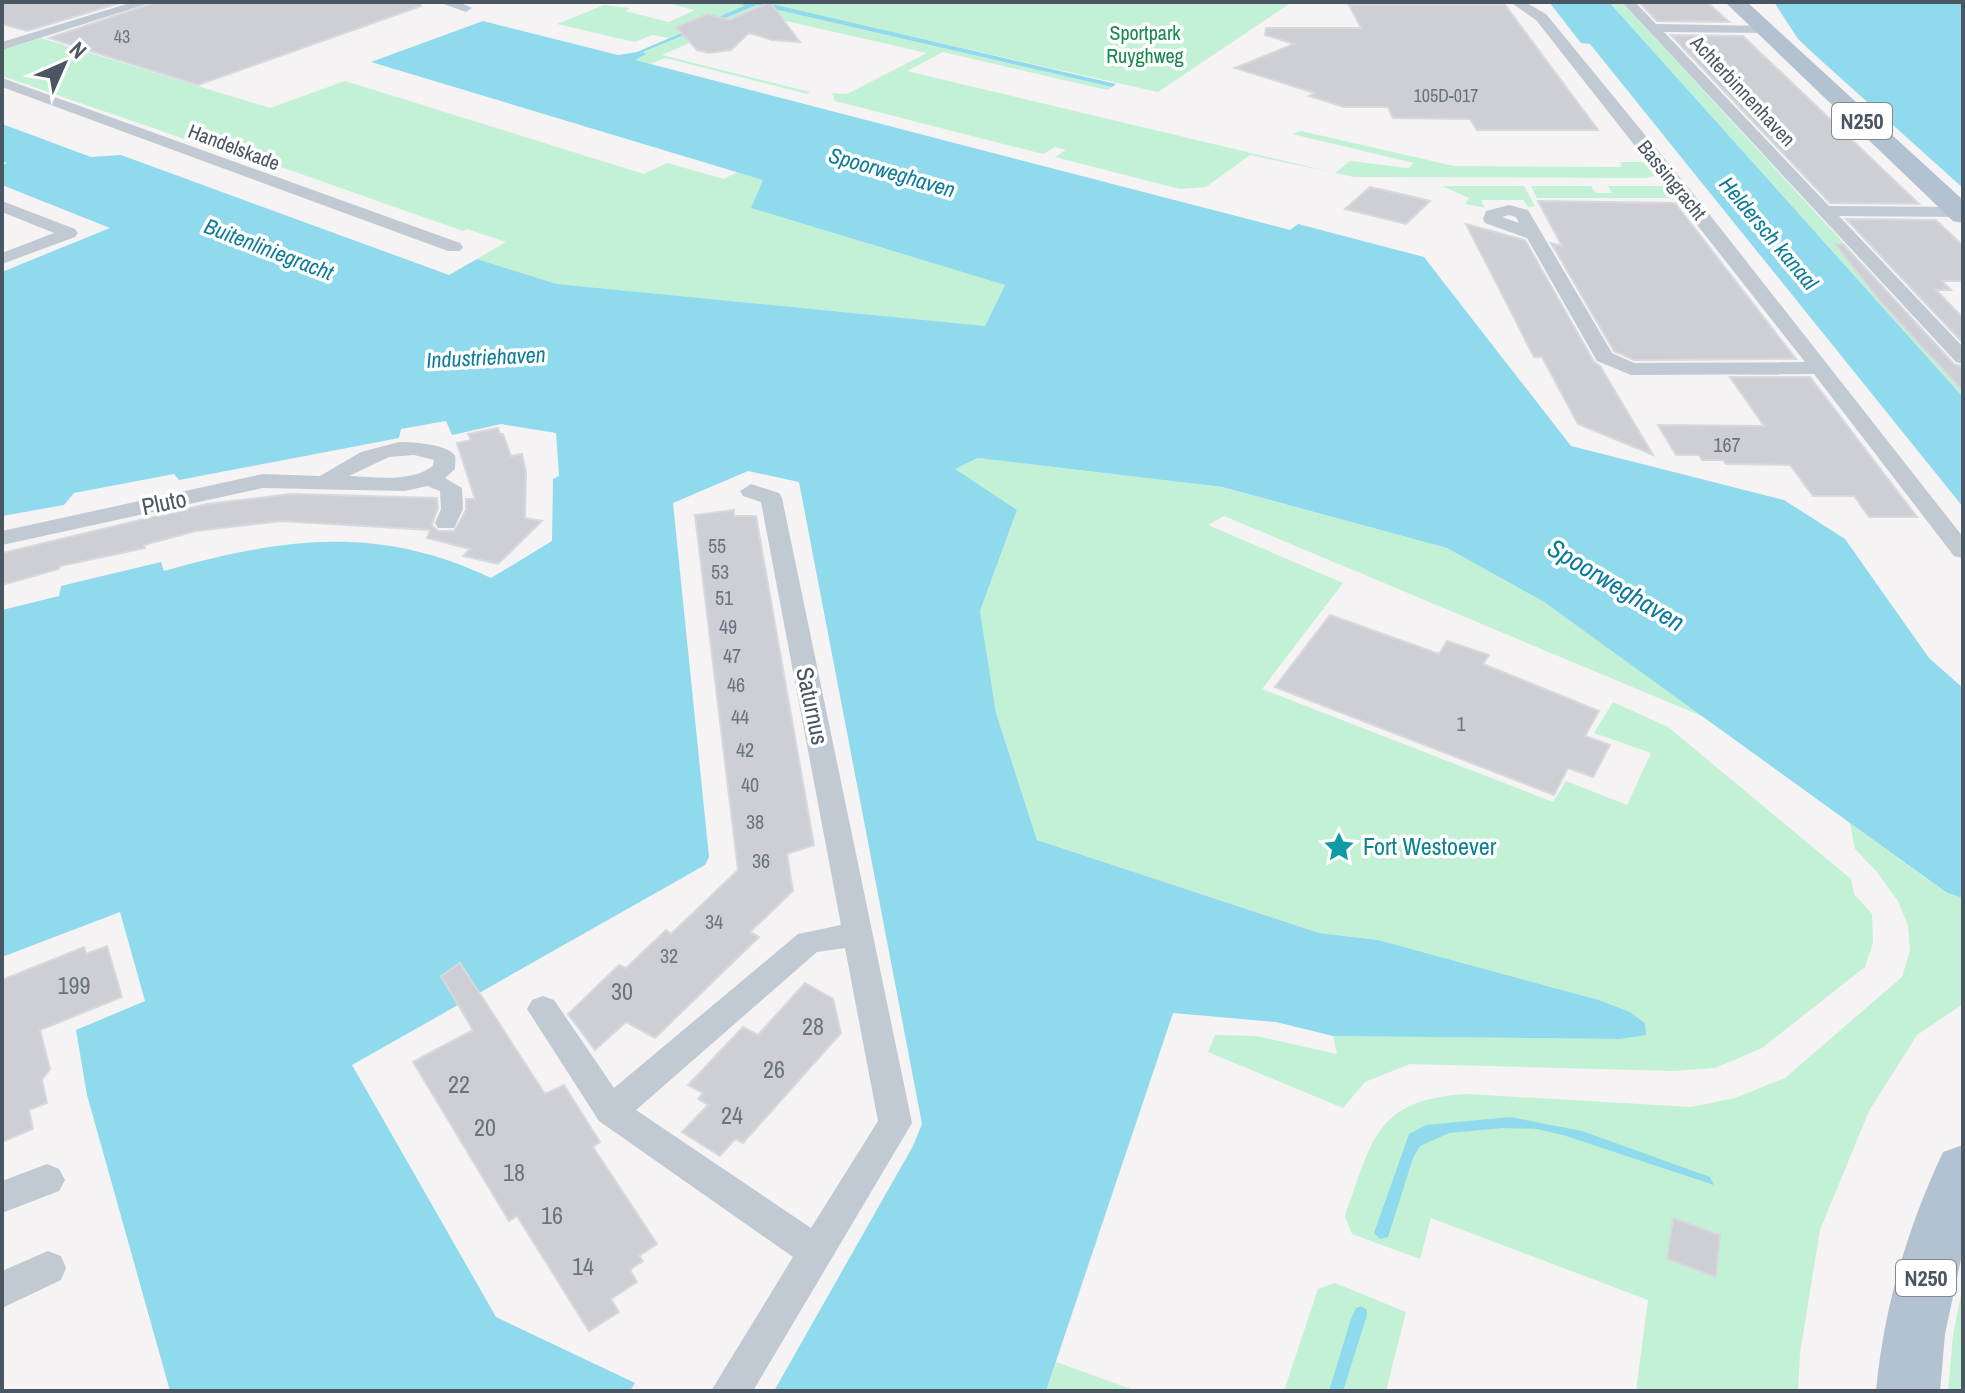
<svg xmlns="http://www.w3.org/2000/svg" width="1965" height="1393" viewBox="0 0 1965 1393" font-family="'Archivo Narrow',sans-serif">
  <rect width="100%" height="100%" fill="#f5f3f3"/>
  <g fill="#c3f1d5">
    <path d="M662,2H739L745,6L668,38L653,35L634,42L557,24L604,5L630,8L625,11L669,22L695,10Z"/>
    <path d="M1292,2L1158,92L761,3L763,2Z"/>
    <path d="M1609,2H1622L1963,373V397Z"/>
    <path d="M757,5L1112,87L1107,90L943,52L907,71L1335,173L1350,161L1408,168L1414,163L1292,134L1301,131L1454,166L1622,167L1620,162H1644L1655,176L1645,178L1354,177L1250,155L1206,187L1180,189L1055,157L1066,150L1055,147L1043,154L835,101L832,93L847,94L927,53L755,14L662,55L810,92L807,94L665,58L650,64L634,60L645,54L641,53Z"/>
    <path d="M41,38L270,108L345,81L644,174L667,163L724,179L738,172L764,180L751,208L1005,285L985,326L557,284L477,259L506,242L467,229L463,231L213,143L205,146L2,76V50Z"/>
    <path d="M1442,186H1524L1535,206L1528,207L1524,200H1481L1485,208L1465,204L1469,198Z"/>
    <path d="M1531,186H1591L1596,193H1612L1608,186H1659L1665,187L1672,198H1537Z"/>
    <path d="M979,458L1221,487L1447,548L1544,602L1704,717L1224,516L1208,525L1343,583L1262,689L1553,802L1566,781L1627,805L1651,753L1594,733L1613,702L1668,727L1851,879L1854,894L1872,914L1873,943L1865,967L1762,1048L1715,1068L1673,1071L1410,1064L1365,1082L1343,1108L1208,1052L1215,1035L1257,1036L1337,1054L1333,1036L1619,1039L1645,1034V1023L1630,1012L1599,1000L1378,940L1319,933L1037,840L996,713L980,611L1017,510L954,469Z"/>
    <path d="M1850,823L1946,893L1963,898V1004L1917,1035L1869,1111L1820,1230L1800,1353L1798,1391H1636L1648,1300L1431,1218L1420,1259L1352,1234L1345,1216C1373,1139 1375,1099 1468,1094L1691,1107L1735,1098L1785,1078L1902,977L1910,951L1908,926L1898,901L1877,872L1855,849Z"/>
    <path d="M1335,1283L1406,1312L1386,1391H1284L1318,1289Z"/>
    <path d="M1963,1285V1391H1948L1953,1335Z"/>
    <path d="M1056,1362L1137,1391H1046Z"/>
  </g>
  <g fill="#90daee">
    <path d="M739,2H763L1116,84L1112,87L757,5L643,52L646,54L635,60L1290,230L1298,224L1424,257L1571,446L1784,500L1845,539L1929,658L1963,688V898L1947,893L1544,602L1447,548L1222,487L978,458L955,469L1017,510L980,611L996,713L1037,840L1319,933L1378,940L1599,1000L1630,1012L1645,1023L1646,1035L1619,1039L1333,1036L1276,1022L1173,1013L1046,1391H774L913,1146L922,1124L799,482L748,471L673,503L709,857L705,865L352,1065L496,1317L635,1383L630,1391H170L87,1095L76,1030L145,1001L120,912L2,957V610L59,596L61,586L161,562L164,571C282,538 377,524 491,578L552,541L553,479L559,476L556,433L501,424L452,435L446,421L401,429L399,438L179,480L174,474L74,493L64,505L2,516V272L110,228L2,185V165L7,163L2,161V124L91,157L121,155L449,275L477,259L557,284L985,326L1005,285L751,208L763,180L371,62L483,21L618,55L637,52L744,6Z"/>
    <path d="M1549,2H1609L1963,397V507L1590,44L1581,43Z"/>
    <path d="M1774,2H1963V188L1815,55L1798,39Z"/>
    <path d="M1510,1117L1582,1131L1710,1177L1714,1185L1566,1136L1537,1129L1503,1128L1449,1133L1420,1146L1413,1158L1388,1237L1380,1239L1374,1233L1409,1134L1426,1125Z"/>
    <path d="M1361,1306L1367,1310V1315L1343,1391H1329L1351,1319L1356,1308Z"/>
  </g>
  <g fill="#cdcfd5" stroke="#d7d9de" stroke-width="2">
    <path d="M2,2H123L27,31L2,24Z"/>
    <path d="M156,2H420L421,6L198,85L49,38Z"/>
    <path d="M770,2L800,42L772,40L749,33L731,50L708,53L697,50L676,27L707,14L730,20Z"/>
    <path d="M1639,2H1707L1729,22L1657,21Z"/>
    <path d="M1349,5H1505L1598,130H1477L1470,119L1393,118L1388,107H1344L1309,96L1315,93L1235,68L1294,44L1265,35L1266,28H1361Z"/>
    <path d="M1671,35L1743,36L1919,204L1830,203Z"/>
    <path d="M1370,187L1410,196L1430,201L1406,224L1345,209Z"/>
    <path d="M1538,201L1675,203L1796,359L1634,360L1614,351L1551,243L1562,246Z"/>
    <path d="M1846,219L1936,220L1963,246V281H1942L1951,290H1936L1963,318V343Z"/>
    <path d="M1466,224L1525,240L1594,362L1600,366L1653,455L1578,424L1542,357H1534Z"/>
    <path d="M1835,244H1843L1954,364L1963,367V391L1881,302Z"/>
    <path d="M1730,377H1810L1917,517H1869L1854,496H1813L1790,465L1726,464L1723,460H1702L1699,455H1676L1658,425L1764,426Z"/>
    <path d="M498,428L500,434H503L511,456L522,454L526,472L525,518L542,521L498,564L463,556L470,549L427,538L430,530L281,521L196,531L144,545L145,548L60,566L59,569L2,585V553L207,504L291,494L437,498L438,508L432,525L438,531H454L466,510V499H475L457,443L471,440L468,434Z"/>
    <path d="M734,510V516H756L814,845L787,854L793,891L750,932L759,937L655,1038L626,1022L595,1050L568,1014L619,965L626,968L666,930L671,934L738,870L695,515Z"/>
    <path d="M1330,615L1439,654L1447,641L1489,655L1483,664L1599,711L1585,736L1610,745L1593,777L1568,768L1554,795L1275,687Z"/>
    <path d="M107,946L122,997L40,1030L50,1069L42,1080L47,1103L29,1110L33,1129L2,1142V980L84,947L86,954Z"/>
    <path d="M460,963L545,1094L564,1085L600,1142L593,1147L657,1244L639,1256L643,1261L630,1270L637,1282L611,1299L619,1312L589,1331L517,1216L509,1221L413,1062L473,1030L441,976Z"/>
    <path d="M805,983L833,999L841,1033L743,1143L735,1139L720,1156L682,1132L708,1105L698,1099L703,1093L688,1085L743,1027L758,1035Z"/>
    <path d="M1673,1218L1720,1235L1716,1277L1667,1259Z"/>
  </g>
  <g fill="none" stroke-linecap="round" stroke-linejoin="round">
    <g fill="#c1cad2" fill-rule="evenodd">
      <path d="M133,2H153L2,50V42Z"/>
      <path d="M438,2H459L472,8L466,12Z"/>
      <path d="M1510,2H1525L1546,14L1695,196L1963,537V558L1954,556L1814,374L1631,375L1597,361L1527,238L1485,223L1483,219L1486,211L1509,205L1528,210L1612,353L1634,363L1805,362L1536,20ZM1509,215L1516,217L1519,223L1502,217Z"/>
      <path d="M1622,2H1635L1656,24L1769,26L1771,29L1764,33L1664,32L1829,206L1963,207L1961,217L1839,216L1963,347V364L1956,362Z"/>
      <path d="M2,78L460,243L463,247L460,251H448L2,87Z"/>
      <path d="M2,201L75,229L78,233L75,237L2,264V253L54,233L2,212Z"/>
      <path d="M399,442C411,442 449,444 455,456C456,458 455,467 455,469L445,478L462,488L463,509L454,528H438L435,523L441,509L440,491L427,486L405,491L263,488L2,545V531L263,474L320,476L361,452ZM414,455L434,460L433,466C409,483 377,477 349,476L389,457Z"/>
      <path d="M751,484L779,493L782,498L912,1123L753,1391H711L793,1257L599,1121L527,1009L532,1000L543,996L554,1000L614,1088L798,934L841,925L761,502L743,496L740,491ZM845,948L878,1121L811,1228L636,1110L817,952Z"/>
      <path d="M47,1164L59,1169L65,1180L59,1191L2,1213V1181Z"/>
      <path d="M48,1251L61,1256L66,1268L61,1280L2,1308V1271Z"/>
    </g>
    <g fill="#b3c2d1" fill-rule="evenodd">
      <path d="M1725,2H1747L1963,200V223L1953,221Z"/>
      <path d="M1963,1145V1250L1945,1334L1940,1391H1876C1884,1307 1907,1229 1943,1152Z"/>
    </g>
  </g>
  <defs>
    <symbol id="sight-bare" viewBox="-9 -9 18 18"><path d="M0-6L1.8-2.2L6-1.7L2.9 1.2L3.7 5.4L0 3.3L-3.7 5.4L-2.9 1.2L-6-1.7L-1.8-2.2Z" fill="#0f9aa8" stroke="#fff" stroke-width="2.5" paint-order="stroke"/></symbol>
  </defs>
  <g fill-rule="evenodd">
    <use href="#sight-bare" x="1317" y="825" width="44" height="44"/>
  </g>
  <g text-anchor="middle" stroke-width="7" stroke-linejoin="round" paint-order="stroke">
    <g font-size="18" fill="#6b747e">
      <text x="122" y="43">43</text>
      <text x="1446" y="102">105D-017</text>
    </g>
    <g font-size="20" fill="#17864f" stroke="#fff">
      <text x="1145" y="40">Sportpark<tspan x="1145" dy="23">Ruyghweg</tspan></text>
    </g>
    <g font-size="20" fill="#4a5661" stroke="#fff">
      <text transform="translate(1743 91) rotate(47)" y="7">Achterbinnenhaven</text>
      <text transform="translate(234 147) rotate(21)" y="7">Handelskade</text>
      <text transform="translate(1672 180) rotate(51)" y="7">Bassingracht</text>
    </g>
    <g font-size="20" fill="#6b747e">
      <text x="1727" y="452">167</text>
      <text x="717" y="553">55</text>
      <text x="720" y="579">53</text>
      <text x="724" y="605">51</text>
      <text x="728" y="634">49</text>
      <text x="732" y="663">47</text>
      <text x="736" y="692">46</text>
      <text x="740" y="724">44</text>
      <text x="1461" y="731">1</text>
      <text x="745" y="757">42</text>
      <text x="750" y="792">40</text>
      <text x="755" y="829">38</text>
      <text x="761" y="868">36</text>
      <text x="714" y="929">34</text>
      <text x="669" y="963">32</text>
    </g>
    <g fill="#fff" stroke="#808990" stroke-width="2">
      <rect x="1832" y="103" width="60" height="36" rx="6"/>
      <rect x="1896" y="1260" width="60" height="36" rx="6"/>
    </g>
    <g font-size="22" font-weight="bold" fill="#4a5661">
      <text x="1862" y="129">N250</text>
      <text x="1926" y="1286">N250</text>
    </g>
    <g font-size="22" font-style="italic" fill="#0c7c9b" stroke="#fff">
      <text transform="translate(892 172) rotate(16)" y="8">Spoorweghaven</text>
      <text transform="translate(1769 233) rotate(50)" y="8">Heldersch kanaal</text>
      <text transform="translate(269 249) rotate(21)" y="8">Buitenliniegracht</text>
      <text transform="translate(486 357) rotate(-3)" y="8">Industriehaven</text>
    </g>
    <g font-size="24" fill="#4a5661" stroke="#fff">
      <text transform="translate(164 503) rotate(-12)" y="8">Pluto</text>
      <text transform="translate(812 706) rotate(78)" y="8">Saturnus</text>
    </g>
    <g font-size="24" fill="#0d838f" stroke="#fff" text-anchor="start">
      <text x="1363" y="855">Fort Westoever</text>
    </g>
    <g font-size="24" fill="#6b747e">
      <text x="74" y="994">199</text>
      <text x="622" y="1000">30</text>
      <text x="813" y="1035">28</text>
      <text x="774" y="1078">26</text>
      <text x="459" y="1093">22</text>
      <text x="732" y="1124">24</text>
      <text x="485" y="1136">20</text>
      <text x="514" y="1181">18</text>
      <text x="552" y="1224">16</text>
      <text x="583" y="1275">14</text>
    </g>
    <g font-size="26" font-style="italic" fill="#0c7c9b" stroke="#fff">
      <text transform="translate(1616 585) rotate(31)" y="9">Spoorweghaven</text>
    </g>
  </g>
  <rect width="1965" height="1393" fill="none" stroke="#4a5661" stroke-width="8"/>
  <g transform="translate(64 64) rotate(45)" stroke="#ffffff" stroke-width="6" paint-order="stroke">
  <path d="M0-6L14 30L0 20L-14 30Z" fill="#4a5661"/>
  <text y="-12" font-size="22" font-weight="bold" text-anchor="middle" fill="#4a5661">N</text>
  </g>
</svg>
